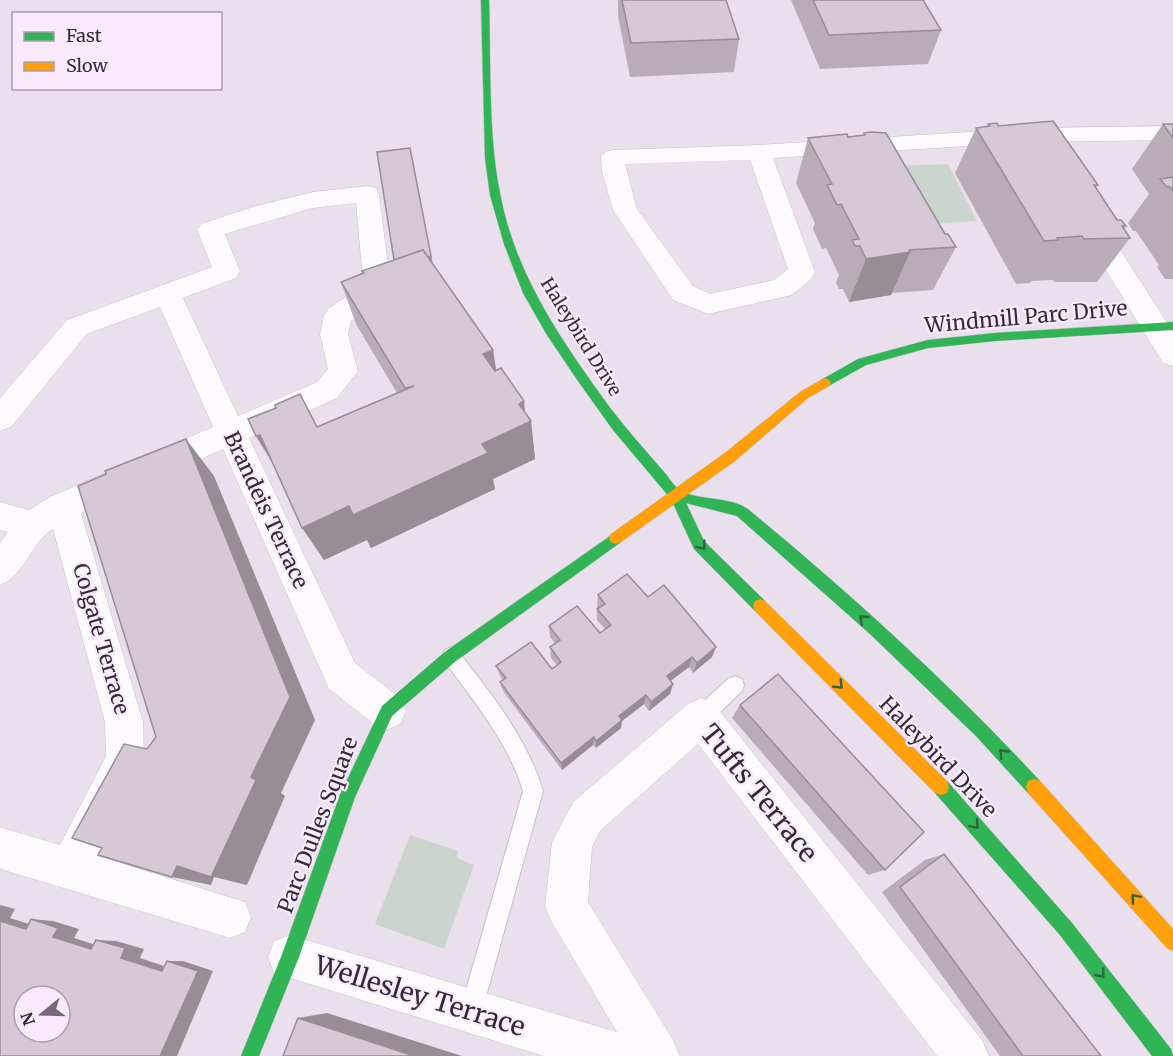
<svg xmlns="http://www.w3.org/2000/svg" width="1173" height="1056" viewBox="0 0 1173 1056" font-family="Merriweather,serif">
  <rect width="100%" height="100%" fill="#eae0ed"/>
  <g fill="#cbd4cd">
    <path d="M948,164L977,221L921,224L896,166Z"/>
    <path d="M410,835L458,851L457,858L474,865L444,949L375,924Z"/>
  </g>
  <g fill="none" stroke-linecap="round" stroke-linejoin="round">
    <defs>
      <g id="lane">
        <path d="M451,647L457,650C492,695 526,736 543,791L482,1011L479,1019L471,1022L463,1019L460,1011L523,791C508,742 475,703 445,662L442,656L445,650Z"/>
        <path d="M735,676L742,679L744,685L742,691L708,724L701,726L694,724L692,717L694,710L728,679Z"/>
      </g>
      <g id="street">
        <path d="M1173,126V140L1035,142L773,158L815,272L811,279L792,295L708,314L673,300L613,210L602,172L601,157L605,152L613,150L759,145L1035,128ZM750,160L788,269L774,280L710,294L693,286L637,209L625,164Z"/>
        <path d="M367,186L376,188L379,194L390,282L369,309L351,321L348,334L358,371L337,398L249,438L355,663L400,698L406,711L400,724L387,730L374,724L329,689L223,449L81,513L143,722L144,759L98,856L245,902L251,917L245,932L230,938L0,869V827L60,845L106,756L105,722L53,529C30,543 25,576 0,585V543L8,532L0,530V502L29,510L52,496L213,427L160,307L87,334L11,427L0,431V398L67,320L212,267L197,230L201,224L256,206L313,192ZM356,203L363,280L349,295L328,309L324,316L320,334L328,369L317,382L238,416L183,298L236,278L240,271L225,234L313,208Z"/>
        <path d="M1090,215L1099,217L1173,332V366L1163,363L1077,223L1081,217Z"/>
        <path d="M701,698L714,704L982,1040L989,1056H937L698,744L601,830L592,846L588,902L673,1040L680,1056H544L274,973L268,957L274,941L290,935L617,1032L551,921L545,906L552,842L573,802L688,704Z"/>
      </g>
      <g id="fast">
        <path d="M481,0H489C491,61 488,134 500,193C515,275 563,343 611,409C628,431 646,451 664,472C669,477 674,487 681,491C699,501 732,496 749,510C851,594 950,684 1040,781L1042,787L1040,793L1034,795L1028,793L976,736L870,634L737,516L686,503L704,541L765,601L767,606L765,611L760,613L755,611L694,549L671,499L613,430L578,381L547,335L523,293L504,244L490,195L485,158Z"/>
        <path d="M1173,322V330L995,341L928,348L866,365L825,388L819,383L821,380L858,359L928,340L995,333Z"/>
        <path d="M616,532L621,534L623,538L621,542L456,661L392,716L355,797L299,957L259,1056H241L281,957L340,795L382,706L446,651Z"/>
        <path d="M941,779L947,781L1072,923L1171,1049L1173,1056H1152L1060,935L935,793L933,787L935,781Z"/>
      </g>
      <g id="slow">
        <path d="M825,378L829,380L831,383L829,386L808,398L735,461L621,542L616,544L611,542L609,538L611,534L725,453L800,392Z"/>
        <path d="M760,599L765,601L947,781L949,787L947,793L941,795L935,793L755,611L753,606L755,601Z"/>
        <path d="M1034,779L1040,781L1173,929V951L1167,948L1028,793L1026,787L1028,781Z"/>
      </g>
    </defs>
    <use href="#lane" stroke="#c5bec8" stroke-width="2"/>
    <use href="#street" stroke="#c5bec8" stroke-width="1"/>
    <use href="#fast" stroke="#c5bec8" stroke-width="1"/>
    <use href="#slow" stroke="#c5bec8" stroke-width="1"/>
    <use href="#lane" fill="#fcfafc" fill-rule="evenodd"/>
    <use href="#street" fill="#fcfafc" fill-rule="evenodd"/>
    <use href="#fast" fill="#30b455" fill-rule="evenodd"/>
    <use href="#slow" fill="#ff9f0a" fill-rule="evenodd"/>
  </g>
  <g fill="#b8adb7">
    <path d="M618,0H726L739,39L734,72L630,77L618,16Z"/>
    <path d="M791,0H923L941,30L928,64L820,69Z"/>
    <path d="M988,124L998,126L1098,185L1096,188L1117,220L1126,226L1124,229L1130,238L1097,282H1054L1053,280L1032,281L1030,283L1016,284L955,173L976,128L987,127Z"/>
    <path d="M1163,124H1173V279H1165L1157,267L1159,265L1136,231H1133L1128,223L1149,194L1132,169Z"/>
    <path d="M864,133L956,247L933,290L892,293L891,295L849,302L843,289H839L836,283L839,275L826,248L822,249L813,229L815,223L796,183L808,138L848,137L863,135Z"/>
    <path d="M415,174L433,264L493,350L496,370L531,421L535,459L493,479L495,489L371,548L367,540L324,560L271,461L256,436L317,427L397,393L356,324L341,282L363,273L362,271L394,260Z"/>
    <path d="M598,595L648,597L716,647L712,657L693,673L689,667L670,681L673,684L670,694L649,711L644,704L622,721L621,728L596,748L593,745L562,770L503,691L500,682L503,680L500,676L496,666L552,669L557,665L551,658L550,647L555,643L550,637L549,626L600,633L605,629L597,620V609L598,608L597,607Z"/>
    <path d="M740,705L885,870L868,875L732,718Z"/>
    <path d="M944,854L1101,1056H1000L882,892L925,860Z"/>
  </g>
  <g fill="#968d95">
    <path d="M410,148L436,281L401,287Z"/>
    <path d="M910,252L891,295L849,302L866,259Z"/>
    <path d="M493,350L499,390L483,354Z"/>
    <path d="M524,401L526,423L531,421L535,459L493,479L495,489L371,548L367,540L324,560L302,528Z"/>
    <path d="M260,435L280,474L256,436Z"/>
    <path d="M186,439L214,476L315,720L281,793L285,796L247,885L214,877L211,885L172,877L177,866Z"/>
    <path d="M716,647L712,657L693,673L697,663Z"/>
    <path d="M692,657L689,667L664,686L667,676Z"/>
    <path d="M673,684L670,694L649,711L651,702Z"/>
    <path d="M646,695L644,704L622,721L621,728L596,748V741L619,716Z"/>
    <path d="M594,737L593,745L562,770L561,763Z"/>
    <path d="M0,905L15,909L10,918L48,930L26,929L0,921Z"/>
    <path d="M31,919L53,921L79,929L74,938L111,950L91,949L53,937Z"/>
    <path d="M96,940L116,941L144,949L140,958L179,971H162L121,958Z"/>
    <path d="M167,961H183L213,971L177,1056H160Z"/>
    <path d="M327,1013L462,1056H414L298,1018Z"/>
  </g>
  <g fill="#d6c9d5" stroke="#968d95" stroke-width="1.5" fill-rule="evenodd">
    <path d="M622,0H726L739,39L631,43Z"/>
    <path d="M813,0H923L941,30L829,35Z"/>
    <path d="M1053,121L1098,185H1094L1117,220H1121L1126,226H1122L1130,238L1084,239L1082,236L1057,238L1058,240L1044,241L976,128L990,126L988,124L997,123L998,126Z"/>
    <path d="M1163,124H1173V138Z"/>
    <path d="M871,132L886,133L945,234H948L956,247L909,250L910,252L866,259L860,246H855L852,240L859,239L841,204L837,205L827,185L832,184L808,138L847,134L848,137L865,135L864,133Z"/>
    <path d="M410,148L431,256L428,257L423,250L394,260L377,152Z"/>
    <path d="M1173,177V191L1170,187H1167L1160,179Z"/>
    <path d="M423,250L493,350L483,354L495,371L501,368L524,401L519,404L531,421L482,444L488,453L353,515L349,506L302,528L260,435L256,436L248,419L276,408L275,405L300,394L317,427L414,386L405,388L341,282L364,273L362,271Z"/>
    <path d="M186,439L290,697L251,777L256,780L211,877L177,866L172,877L98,855L102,848L72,838L124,744L147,749L156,737L78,486L106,474L105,471Z"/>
    <path d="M627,574L648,597L664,585L716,647L697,663L692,657L667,676L673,684L651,702L646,695L619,716L622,720L596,741L594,737L561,763L500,682L506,678L496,666L531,642L552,669L561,662L550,647L560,640L549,626L577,606L600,633L611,625L597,609L605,604L598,595Z"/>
    <path d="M778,674L924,832L885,870L740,705Z"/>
    <path d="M944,854L1101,1056H1023L900,887Z"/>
    <path d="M31,919L58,928L53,937L91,949L96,940L125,948L121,958L162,971L167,961L198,971L160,1056H0V921L26,929ZM24,996H60V1032H24Z"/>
    <path d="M298,1018L414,1056H283Z"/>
  </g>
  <defs><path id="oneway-chevron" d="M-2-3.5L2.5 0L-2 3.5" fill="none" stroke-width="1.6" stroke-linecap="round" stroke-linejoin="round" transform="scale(1.5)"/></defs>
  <g stroke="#326242">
    <use href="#oneway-chevron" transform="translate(702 546) rotate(52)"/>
    <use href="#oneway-chevron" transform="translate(863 619) rotate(-139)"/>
    <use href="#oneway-chevron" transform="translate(839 685) rotate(45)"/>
    <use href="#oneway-chevron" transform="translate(1003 753) rotate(-133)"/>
    <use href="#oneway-chevron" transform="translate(975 825) rotate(49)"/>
    <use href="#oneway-chevron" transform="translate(1135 898) rotate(-131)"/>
    <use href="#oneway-chevron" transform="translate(1101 974) rotate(52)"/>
  </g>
  <g text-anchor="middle" stroke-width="4.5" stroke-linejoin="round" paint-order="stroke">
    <g font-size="18" fill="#332c35" stroke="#f8eafc">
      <text transform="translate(581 337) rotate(58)" y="6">Haleybird Drive</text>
    </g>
    <g font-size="21" fill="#332c35" stroke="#f8eafc">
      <text transform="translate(1026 317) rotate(-5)" y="7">Windmill Parc Drive</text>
      <text transform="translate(266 510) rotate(65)" y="7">Brandeis Terrace</text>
      <text transform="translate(101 639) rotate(74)" y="7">Colgate Terrace</text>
      <text transform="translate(938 757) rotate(46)" y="7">Haleybird Drive</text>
      <text transform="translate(318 825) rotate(-69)" y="7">Parc Dulles Square</text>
    </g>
    <g font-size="26" fill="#332c35" stroke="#f8eafc">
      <text transform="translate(759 793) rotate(51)" y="9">Tufts Terrace</text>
      <text transform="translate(420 996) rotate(17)" y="9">Wellesley Terrace</text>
    </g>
  </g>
  <rect x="12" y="12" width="210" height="78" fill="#f8eafc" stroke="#a99eac" stroke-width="1.5"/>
  <rect x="24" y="32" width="30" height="9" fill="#30b455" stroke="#a99eac" stroke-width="1.5"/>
  <text x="66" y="42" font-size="18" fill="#332c35">Fast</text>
  <rect x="24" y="62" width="30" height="9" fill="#ff9f0a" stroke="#a99eac" stroke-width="1.5"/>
  <text x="66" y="72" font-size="18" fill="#332c35">Slow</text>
  <g transform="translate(42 1014) rotate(251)"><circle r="28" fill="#f8eafc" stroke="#a99eac" stroke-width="1.5"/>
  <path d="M0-4.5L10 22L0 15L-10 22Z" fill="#736b75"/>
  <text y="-9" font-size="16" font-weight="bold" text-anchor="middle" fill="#332c35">N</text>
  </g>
</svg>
